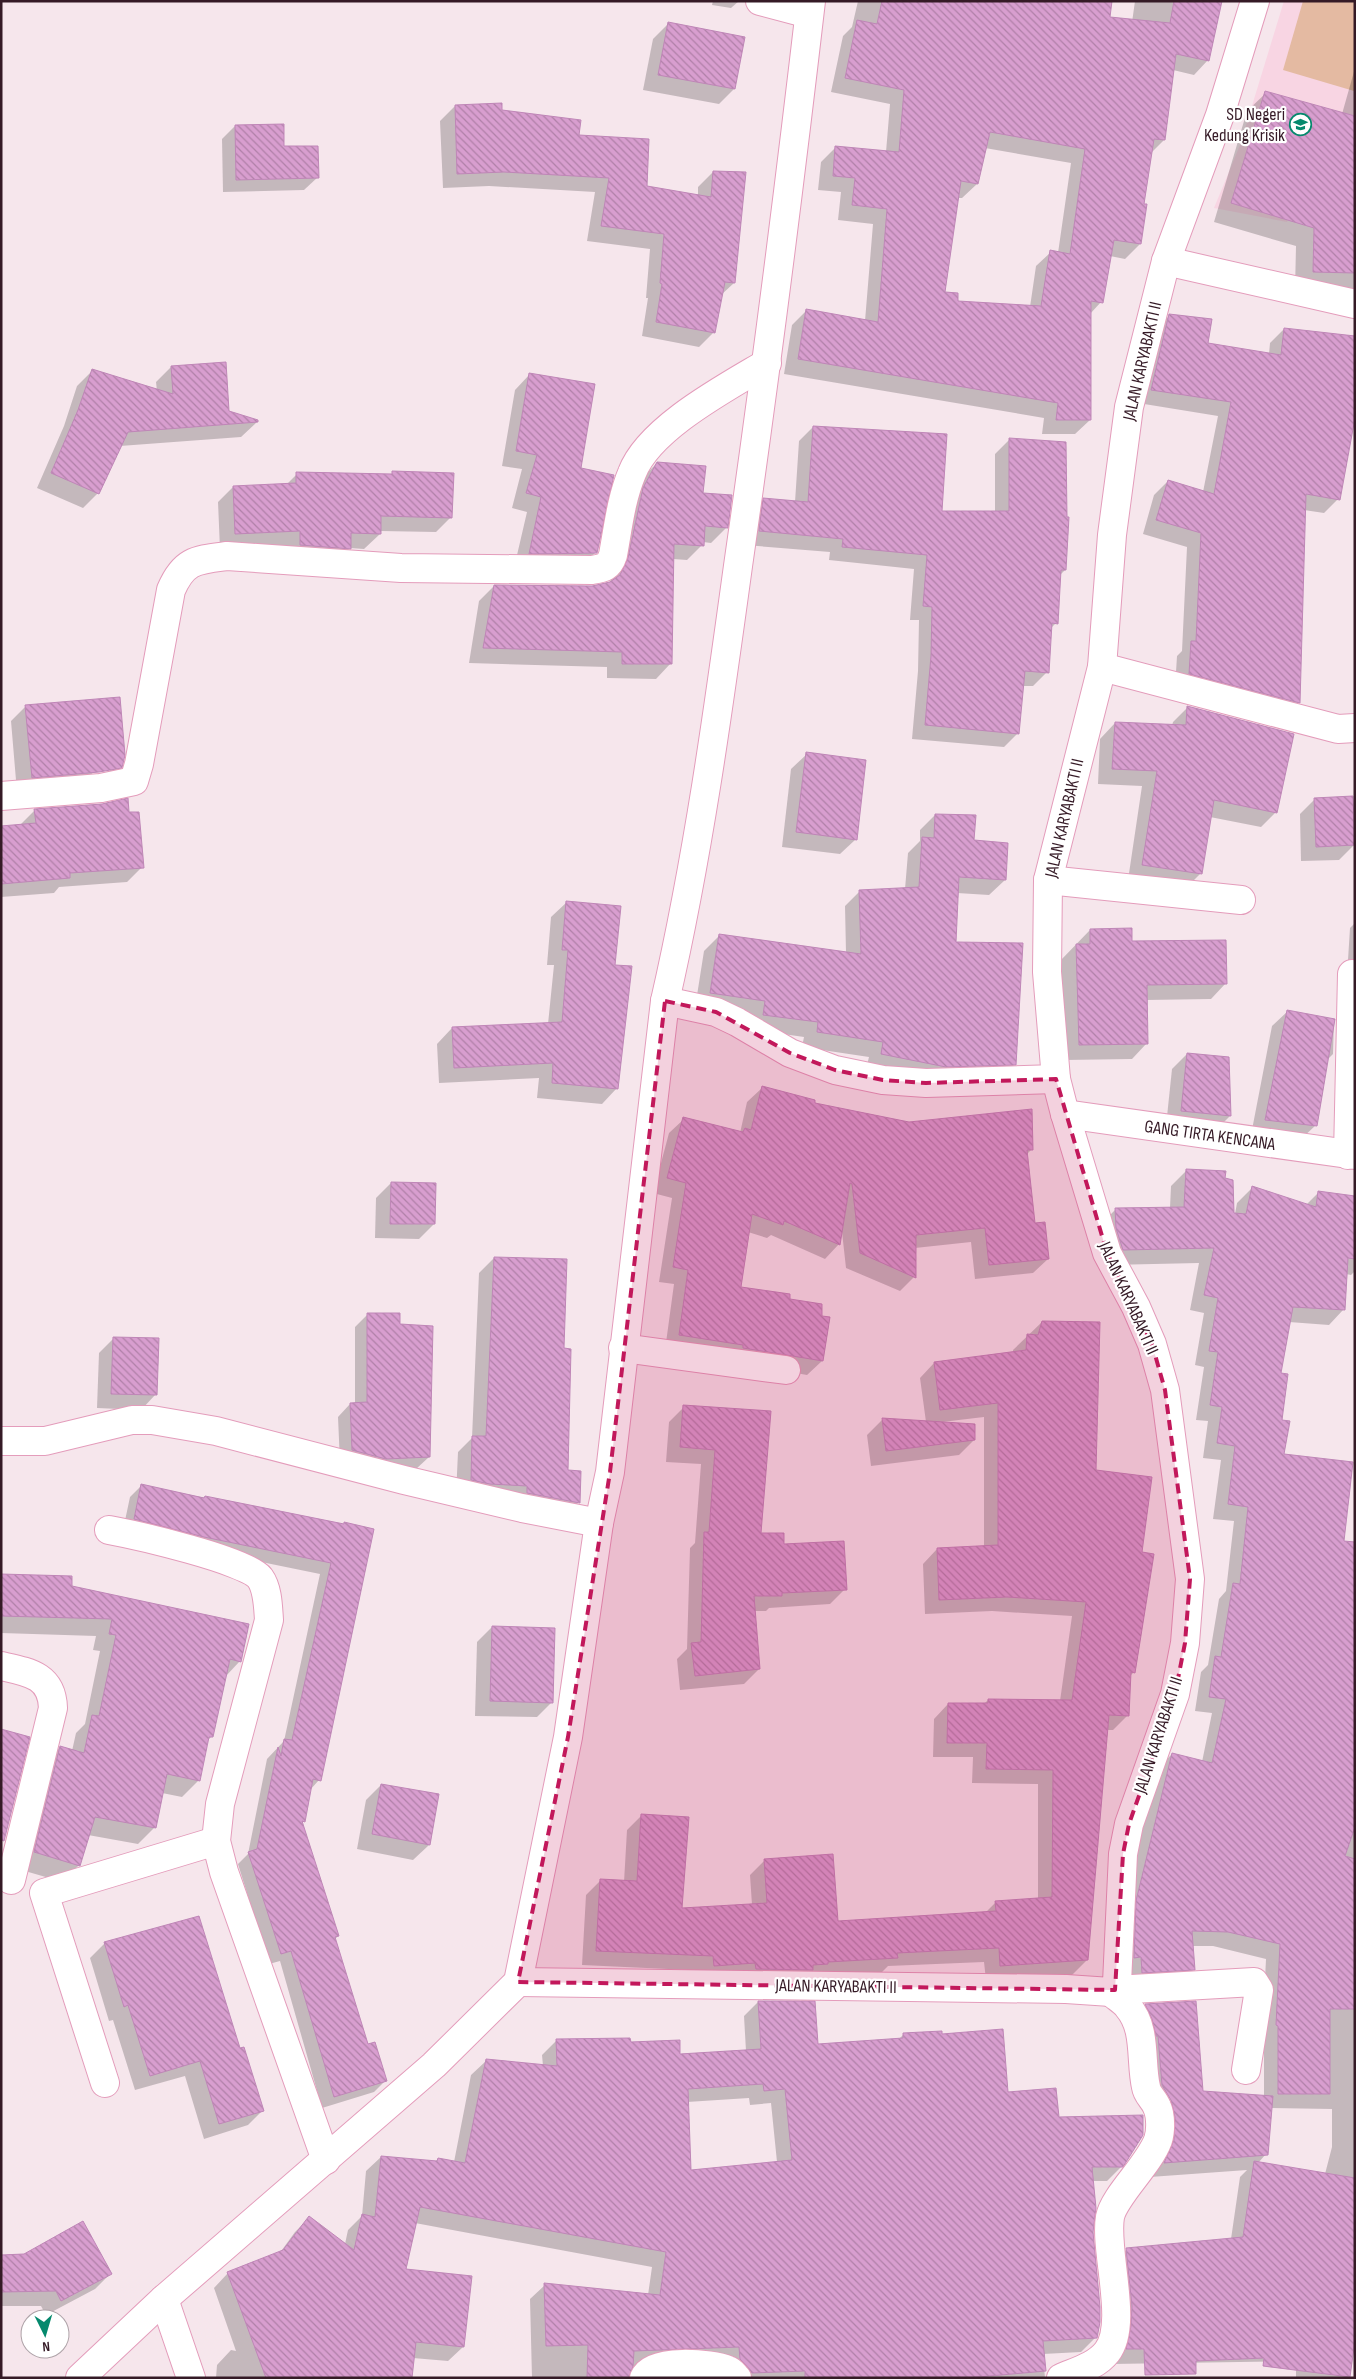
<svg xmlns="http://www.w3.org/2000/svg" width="1356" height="2379" viewBox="0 0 1356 2379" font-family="'Sofia Sans Condensed',sans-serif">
  <defs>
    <pattern id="building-back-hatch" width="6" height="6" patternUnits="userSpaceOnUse" patternTransform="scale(1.25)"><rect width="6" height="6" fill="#d89ecf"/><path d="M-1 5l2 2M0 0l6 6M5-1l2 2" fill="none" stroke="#b080a8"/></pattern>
  </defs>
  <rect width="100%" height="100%" fill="#f6e6ec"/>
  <path fill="#f8d5e3" d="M1284,1H1355V186L1302,171L1287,222L1214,208L1240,145Z"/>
  <path fill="#e4baa2" d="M1303,1H1355L1354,91L1283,70Z"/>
  <g fill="#0003" fill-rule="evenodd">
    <path d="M713,1H739L731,8L712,5Z"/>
    <path d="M858,1H1094L1127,58L1135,1H1221L1208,60L1194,75L1173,70L1164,140L1151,153L1143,205L1140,244L1125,259L1110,256L1101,302L1090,314V420L1075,434H1042L1044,418L784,374L792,325L807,310L865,321L873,224L838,220L841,192L818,190L821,162L836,147L886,152L890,104L831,92L843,36L852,27ZM985,148L1071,163L1058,253L1051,252L1036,266L1030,307L957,303L944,293L958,198H962L977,184Z"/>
    <path d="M668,24L734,89L719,104L643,90L653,39Z"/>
    <path d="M1355,68V291L1295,290L1296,246L1214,222L1247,111L1266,93L1342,114Z"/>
    <path d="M455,106L501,111L577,136L645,188L698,196V187L713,172L734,283L721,295L714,332L699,347L642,336L648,298H646L650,249L587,241L595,192L489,186L443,188L440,121Z"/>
    <path d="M235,126L283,148L318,177L304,190L223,192L222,139Z"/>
    <path d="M1169,316L1206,344L1269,354L1270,343L1284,329L1338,499L1324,513L1304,510L1299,702L1285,716L1175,688L1177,656L1182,651L1187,547L1143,534L1154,495L1168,481L1203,492L1218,416L1138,403L1155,330Z"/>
    <path d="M171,367L228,412L257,422L241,437L120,446L98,493L83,508L37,488L64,426L77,386L92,371L157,391L156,382Z"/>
    <path d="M530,374L579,469L596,552L580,568H514L527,512L512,508L522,469L502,466L515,390Z"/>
    <path d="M813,427L940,512H995V454L1009,440L1065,570L1060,575L1056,623L1050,629L1047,672L1033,686H1022L1018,733L1004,747L912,739L918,671L919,620H910L914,569L829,560L830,552L745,545L750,513L764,499L795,502L799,441Z"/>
    <path d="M657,463L702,494L731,496L726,528L711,543L703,542L702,545L687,560L673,559L671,663L656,679L607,678V667L469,663L479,601L494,586L592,587L609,583L614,574L642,478Z"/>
    <path d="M297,474L451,517L436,532L380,531V534L364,549L350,548L335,564L286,560V546L220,549L218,502L233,487L286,485Z"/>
    <path d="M26,706L121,767L105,782L17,792L11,721ZM110,769V771L93,775L92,773Z"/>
    <path d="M1188,707L1276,812L1261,827L1210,817L1201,873L1186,888L1128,880L1142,786L1098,784L1100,739L1115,723L1172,726L1173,722Z"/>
    <path d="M807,754L856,839L840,854L782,847L791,769Z"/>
    <path d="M1315,799L1354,845L1339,860L1301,861L1300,814Z"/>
    <path d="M35,810L128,814L142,867L127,882L59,887L54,893L1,897V827L20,825Z"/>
    <path d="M935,815L973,841L1005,880L989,895L957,893L955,944L1015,1064L1000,1079L866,1069L869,1057L802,1047L804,1037L749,1029L695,1008L704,951L720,935L846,953L845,906L860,891L905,889L908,853L920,841V830Z"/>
    <path d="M567,902L614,966L631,967L617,1088L602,1104L537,1098L539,1078L439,1083L437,1044L452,1028L548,1024L554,965H547L551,917Z"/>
    <path d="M1355,923V960H1348L1350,928Z"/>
    <path d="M1090,930L1131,943L1226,983L1211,999L1146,1000L1147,1043L1132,1059L1065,1060L1061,960Z"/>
    <path d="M1288,1011L1334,1020L1333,1054L1325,1062L1316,1125L1300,1140L1251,1135L1272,1026Z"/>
    <path d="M1187,1054L1228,1058L1230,1116L1215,1131L1166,1126L1172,1069Z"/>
    <path d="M762,1088L813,1104L1031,1150L1026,1155L1033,1225L1048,1259L1033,1273L975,1279L971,1242L915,1248L914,1277L900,1291L846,1268L842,1232L839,1244L825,1259L771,1235L767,1238L748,1232L740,1288L788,1300L822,1361L807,1375L665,1350L674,1284L659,1282L672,1198L653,1193L669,1133L684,1119L740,1133L747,1102Z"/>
    <path d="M1186,1171L1224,1179L1232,1214H1235L1237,1203L1252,1188L1306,1205L1319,1192L1355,1197V1271L1351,1275L1346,1274L1343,1310L1329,1325L1289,1322L1280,1374L1283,1455L1342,1542L1355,1543V2330L1348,2378H1296V2361L1112,2364V2264L1126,2250L1231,2239L1240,2177L1247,2170L1150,2177L1158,2160L1130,2020L1145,2005L1195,2002L1202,2092L1264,2097V2040H1262L1266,1959L1213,1946H1192L1194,1969L1179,1984L1127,1987L1122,1916L1157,1769L1172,1754L1202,1762L1212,1713L1195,1711L1201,1672L1208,1665L1219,1599L1226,1591L1234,1521L1213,1519L1221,1460L1203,1458L1208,1421L1196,1420L1204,1367L1195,1365L1204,1313L1190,1310L1199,1263L1109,1265L1101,1224L1116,1209L1170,1208L1171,1186ZM1270,2108L1332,2109V2147L1325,2174L1258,2163L1266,2154Z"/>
    <path d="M391,1183L434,1224L419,1239L375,1238L376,1198Z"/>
    <path d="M494,1258L562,1350L567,1471L580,1472L578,1503L563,1518L456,1495L458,1452L472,1438L479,1273Z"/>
    <path d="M368,1314L398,1325L429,1457L416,1469L340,1463L338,1417L350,1404H355V1327Z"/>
    <path d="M1042,1322L1095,1471L1141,1553L1134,1672L1129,1677L1127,1716L1113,1730H1107L1087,1960L1072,1975L986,1980L984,1962L888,1966L882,1972L815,1976L582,1965L586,1895L600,1881L624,1882L627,1830L642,1815L681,1909L752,1905L750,1875L765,1860L836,1922L985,1913L996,1902L1038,1899V1784L972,1783L973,1757H933L934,1719L948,1704H984L988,1700L1060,1701L1072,1616L992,1611L925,1614L923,1564L937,1549L984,1547V1417L942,1422L974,1440L959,1455L871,1466L867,1435L882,1420L926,1422L920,1378L934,1363L1013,1353V1350Z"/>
    <path d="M114,1338L156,1394L141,1410L97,1408L99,1353Z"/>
    <path d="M684,1407L770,1412L760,1534L783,1546L845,1589L830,1604L769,1608L766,1611H754L759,1669L744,1684L680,1690L677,1659L687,1649L690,1548L695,1543L701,1464L666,1462L669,1422Z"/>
    <path d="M142,1485L343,1526L319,1780L310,1790L304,1821L301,1824L338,1936L335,1939L367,2046L385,2081L374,2092L322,2108L280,1961L269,1964L238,1864L248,1854L267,1759L284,1741L320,1574L193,1548L123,1530L130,1497Z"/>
    <path d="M1,1575L71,1587L240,1661L225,1677L211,1737L206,1742L199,1780L182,1797L162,1793L155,1827L138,1844L88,1835L79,1865L63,1882L18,1869L44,1764L60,1747L72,1751L76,1733L85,1724L100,1651L93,1650L96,1636L1,1633Z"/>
    <path d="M492,1627L552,1702L537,1717L475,1716L477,1642Z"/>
    <path d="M381,1785L429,1845L413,1860L357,1849L366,1800Z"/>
    <path d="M105,1943L239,2049L263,2110L248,2125L204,2139L185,2076L135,2090L113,2020L109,2021L90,1958Z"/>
    <path d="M758,2002L817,2045L899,2039L903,2035H941L1007,2093L1057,2119L1142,2116V2133L1122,2166L1107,2181H1092L1096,2337L1081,2352L1043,2354L1045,2378H730L636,2367L630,2370L627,2378H532L530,2299L545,2285L648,2295L652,2267L415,2223L404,2270L471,2277L463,2347L448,2361L413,2358L410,2378H216L217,2365L231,2350L236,2351L214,2288L228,2273L279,2254L295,2232L309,2218L345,2244L348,2230L362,2216L366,2171L381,2157L435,2162L438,2159L454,2162L471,2075L486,2061L543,2066L542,2055L557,2040L629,2043L679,2056L746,2051L744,2016ZM749,2098L750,2105L771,2103L777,2162L689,2171L687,2102Z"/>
    <path d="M1,2256L110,2274L95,2289L46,2315L41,2306H1Z"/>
  </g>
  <g fill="url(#building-back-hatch)" stroke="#bf86b7" fill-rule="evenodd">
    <path d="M882,1H1112L1110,17L1170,23L1174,1H1222L1209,61L1176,54L1165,140L1154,139L1144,204H1147L1141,244L1114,240L1103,303L1091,301V420H1056L1058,403L798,359L806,309L878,322L887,209L852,205L855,178L833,176L835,146L899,152L904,90L845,78L857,20L877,24ZM990,132L1085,149L1070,254L1050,250L1041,306L958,301V293L945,292L961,181L978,184Z"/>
    <path d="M668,22L745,37L735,89L658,75Z"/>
    <path d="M1265,91L1355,116V273L1313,272L1314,228L1231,203Z"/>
    <path d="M502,103V110L581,120L579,135L649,139L647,186L711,197L713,171L746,172L735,283L725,282L715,333L656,322L662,284L660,283L664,234L601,226L609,178L504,172L457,174L455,105Z"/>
    <path d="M284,124V146H318L319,178L236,180L235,125Z"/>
    <path d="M1169,314L1212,319L1208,343L1281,355L1284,328L1355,336V418L1340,500L1306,494L1300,703L1189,674L1191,641H1196L1201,533L1156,520L1168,480L1214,494L1231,402L1151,390Z"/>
    <path d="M226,362L229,411L258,420V422L128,432L99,494L51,473L78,410L92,369L173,394L171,366Z"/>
    <path d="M529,373L595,384L581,468L614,475L597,553L529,554L541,497L526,493L537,455L516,451Z"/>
    <path d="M813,426L947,434L942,511H1009V438L1066,442L1067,517H1069L1066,570H1061L1058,624L1052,623L1049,673L1025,671L1019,734L925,725L931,656L932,607L923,606L927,555L842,547L843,539L759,531L763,498L808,502Z"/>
    <path d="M657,462L706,466L703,493L732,495L728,528L705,526L704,546L674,544L672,664H622V652L483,648L494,585L592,586L610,582L620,575L628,558L643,488Z"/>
    <path d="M392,471L454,473L452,518L381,516V534L351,533V549L300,545V531L235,534L233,486L296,483V472L392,474Z"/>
    <path d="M120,697L125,755L122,768L99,772L32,778L25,705Z"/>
    <path d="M1187,706L1294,734L1277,813L1214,800L1202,874L1142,865L1157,771L1112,769L1115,722L1186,725Z"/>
    <path d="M806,752L866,760L857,840L796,832Z"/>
    <path d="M1353,796L1355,845L1316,847L1314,798Z"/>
    <path d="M128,798L129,812H139L144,868L70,873V878L1,884V826L36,823L34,809L102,804Z"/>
    <path d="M935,814L976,815L974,840L1008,843L1006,880L959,877L956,942L1023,943L1016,1065L946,1067L881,1054L883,1042L817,1032L818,1022L763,1015L765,1001L710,993L719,934L861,954L859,890L919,887L922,837L934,838Z"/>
    <path d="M566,901L621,906L615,965L632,966L618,1089L552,1083L553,1063L454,1068L452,1027L562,1022L568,950H562Z"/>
    <path d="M1132,928V941L1226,940L1227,984L1147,985L1148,1044L1079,1045L1076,944H1090V929Z"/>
    <path d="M1287,1010L1335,1019L1317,1126L1265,1120Z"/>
    <path d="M1187,1053L1229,1057L1231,1116L1181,1111Z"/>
    <path d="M762,1086L815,1100V1103L909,1122L1032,1109L1033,1150H1027L1035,1223L1045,1222L1049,1259L989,1265L985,1228L916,1235V1278L860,1253L852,1184L850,1183L840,1245L784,1221L783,1225L752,1214L741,1287L790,1294V1299L822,1304V1316L830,1317L823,1361L743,1348V1345L679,1335L688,1270L673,1267L686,1183L667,1178L683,1117L743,1132L745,1128L751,1130Z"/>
    <path d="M1186,1169L1226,1171L1225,1178L1233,1180L1234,1213L1246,1214L1252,1186L1316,1207L1318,1191L1355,1196V1259L1348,1258L1345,1310L1293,1307L1281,1373L1288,1374L1282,1420L1290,1421L1284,1454L1353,1462L1344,1541L1355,1542V1827L1345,1856L1355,1859V2009H1330V2094H1278V2026L1276,2025L1280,1944L1228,1932L1192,1931L1195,1970L1142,1973L1141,1957L1134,1958L1136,1901L1172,1753L1212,1763L1226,1699L1209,1697L1215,1656L1221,1657L1233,1583L1240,1584L1248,1507L1228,1504L1235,1446L1217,1443L1222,1407L1210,1405L1218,1352L1209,1351L1218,1298L1204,1295L1214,1248L1123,1250L1116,1228L1115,1208L1184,1207Z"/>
    <path d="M391,1182L436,1183L435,1224H390Z"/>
    <path d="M494,1257L567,1259L564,1348L571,1349L568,1470L581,1471L580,1503L527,1493V1486L490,1484L471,1480L472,1436H486Z"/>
    <path d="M367,1313H400V1324L433,1326L430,1457L386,1459L352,1450L350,1403L367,1402Z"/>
    <path d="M1042,1321L1100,1322L1096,1470L1152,1477L1142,1552L1154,1554L1135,1673L1131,1672L1129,1716L1109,1715L1088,1960L1000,1966L999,1948L897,1953L898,1958L828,1962V1964L813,1965V1970L756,1969L755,1963L714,1966L713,1956L596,1951L600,1879L637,1881L641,1814L689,1817L682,1908L767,1903L764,1859L833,1854L838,1921L996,1911L995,1901L1052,1897L1053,1770L986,1769L987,1743H947L948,1703H988V1699L1072,1700L1086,1602L1007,1597L939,1600L937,1548L998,1545V1403L940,1410L934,1362L1026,1350L1027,1334L1038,1335Z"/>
    <path d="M113,1337L159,1338L157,1395L111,1394Z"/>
    <path d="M683,1405L771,1411L761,1533H784V1544L844,1541L847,1590L782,1593V1596H754L760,1669L695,1676L691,1643L701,1642L704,1532H709L715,1450L680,1447Z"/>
    <path d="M882,1418L975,1424V1440L886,1451Z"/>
    <path d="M141,1484L204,1498L205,1496L344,1524V1522L374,1529L321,1781L313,1779L305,1822L302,1821L339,1936L335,1937L368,2044L375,2042L387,2081L334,2097L291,1951L281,1954L248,1852L257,1849L278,1747L281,1756L284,1739L292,1740L331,1563L204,1537L134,1519Z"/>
    <path d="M1,1574L72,1576V1586L249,1624L241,1662L230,1659L213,1737H209L200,1781L167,1774L156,1828L95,1817L80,1866L34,1852L60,1746L84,1753L92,1715L99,1716L116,1635L109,1634L112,1619L1,1616Z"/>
    <path d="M492,1626L555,1628L553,1703L490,1701Z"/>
    <path d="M1,1729L30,1737L4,1841L1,1840Z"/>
    <path d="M381,1784L439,1794L430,1845L372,1834Z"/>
    <path d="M199,1916L240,2048L244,2047L264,2111L219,2124L200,2061L150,2076L128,2005L124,2007L104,1942Z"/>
    <path d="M758,2001H815L818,2044L903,2038V2033L942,2031V2034L1003,2029L1008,2092L1056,2088L1059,2117L1143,2115V2135L1123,2167H1092L1096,2208L1093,2232L1100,2307V2322L1097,2338L1043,2341L1046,2371L967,2378H805V2371L752,2373L740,2359L739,2347L634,2351L633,2366L629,2378H587L588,2345L546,2346L544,2283L660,2295L666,2252L420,2207L406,2269L472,2276L464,2347L416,2342L412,2378H266L227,2272L283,2250L309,2216L354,2250L362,2214L375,2217L381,2156L437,2161L438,2158L465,2163L486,2059L557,2066L556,2039L630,2038L631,2042L680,2040V2054L761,2049ZM763,2084L764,2091L785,2089L792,2160L691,2170L688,2089Z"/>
    <path d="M1196,2001L1203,2091L1273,2096L1268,2155L1164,2163L1174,2140L1175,2117L1171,2100L1162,2085L1158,2036H1156L1152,2019L1145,2004Z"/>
    <path d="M1254,2161L1355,2178V2340L1350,2377L1263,2366L1264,2358L1196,2361V2374L1145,2375L1144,2349H1126L1131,2326L1132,2306L1126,2248L1243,2237Z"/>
    <path d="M83,2221L112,2274L61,2301L56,2291L1,2292V2255L24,2254Z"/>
  </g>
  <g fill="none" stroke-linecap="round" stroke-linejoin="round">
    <defs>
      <g id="minor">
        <path d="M760,1L809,14"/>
        <path d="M1166,261L1355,304"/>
        <path d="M1102,667L1338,729L1355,728"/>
        <path d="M1,796L101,788L134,781L139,764L171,590C184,560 196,560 227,556L401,568L592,570C604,568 609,567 613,555C618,528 621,499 632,473C649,428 727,387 767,363"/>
        <path d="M1048,880L1241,900"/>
        <path d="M665,1001L716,1012L737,1022L790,1053L835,1070L883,1080L926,1083L1056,1079"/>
        <path d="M1065,1114L1355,1155"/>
        <path d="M1348,1155L1352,974"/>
        <path d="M623,1348L786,1370"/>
        <path d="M1,1441H45L132,1420H152L216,1431L404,1480L522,1508L599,1523"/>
        <path d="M109,1530C136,1535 246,1560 260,1578C268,1589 268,1607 269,1620L220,1804L216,1841L224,1872L326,2160"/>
        <path d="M1,1666C28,1672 52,1675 53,1708L11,1880"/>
        <path d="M518,1982L1066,1989L1111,1992L1115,1990L1117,1983L1123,1854L1129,1824L1175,1694L1185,1643L1190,1579L1165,1390L1152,1344L1136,1307L1107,1253L1065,1114L1056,1079L1047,972L1048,880L1102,667L1112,535L1129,407L1166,261L1220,115L1255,1"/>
        <path d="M1115,1990L1254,1982L1259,1990L1246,2070"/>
        <path d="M105,2083L44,1893L216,1841"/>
        <path d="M164,2299L191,2378"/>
        <path d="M80,2378L164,2299L434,2065L518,1982L568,1737L599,1523L610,1472L665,1001C698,857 718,712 738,566C765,378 789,190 811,1"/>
        <path d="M644,2378C652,2358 711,2363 728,2370C732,2371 734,2375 737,2378"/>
        <path d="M1061,2378C1077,2371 1096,2366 1107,2352C1129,2324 1104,2251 1110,2217C1114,2196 1149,2165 1158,2140C1161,2131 1161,2116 1157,2107C1154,2099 1147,2095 1146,2087C1140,2061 1147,2029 1128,2007C1124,2001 1116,1997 1111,1992"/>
      </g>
    </defs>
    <use href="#minor" stroke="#e49cbb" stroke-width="30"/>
    <use href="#minor" stroke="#fff" stroke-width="28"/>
  </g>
  <path fill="#c2185b" fill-opacity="0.2" stroke="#c2185b" stroke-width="4" stroke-dasharray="10 6" stroke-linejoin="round" d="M665,1001L716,1012L790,1053L835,1070L883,1080L926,1083L1056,1079L1107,1253L1152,1344L1165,1390L1190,1579L1185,1643L1175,1694L1129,1824L1123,1854L1115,1990L518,1982L568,1737L610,1472Z"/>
  <defs>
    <symbol id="school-ring" viewBox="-11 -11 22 22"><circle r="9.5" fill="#fff" stroke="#05896d" stroke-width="1.5"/><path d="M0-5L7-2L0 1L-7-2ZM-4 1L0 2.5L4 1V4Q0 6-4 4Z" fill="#05896d"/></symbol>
  </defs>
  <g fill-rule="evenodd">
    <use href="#school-ring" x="1288" y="112" width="25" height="25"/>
  </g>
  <g text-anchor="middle" stroke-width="4.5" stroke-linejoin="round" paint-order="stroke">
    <g font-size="18" fill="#351a26" stroke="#fff" text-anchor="end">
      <text x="1285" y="120">SD Negeri<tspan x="1285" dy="21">Kedung Krisik</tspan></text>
    </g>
    <g font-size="18" fill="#351a26" stroke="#fff">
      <text transform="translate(1142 361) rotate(-77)" y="6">JALAN KARYABAKTI II</text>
      <text transform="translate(1064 818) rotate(-77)" y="6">JALAN KARYABAKTI II</text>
      <text transform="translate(1210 1135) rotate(8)" y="6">GANG TIRTA KENCANA</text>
      <text transform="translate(1129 1298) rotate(66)" y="6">JALAN KARYABAKTI II</text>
      <text transform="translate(1158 1735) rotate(-72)" y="6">JALAN KARYABAKTI II</text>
      <text transform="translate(836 1986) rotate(1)" y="6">JALAN KARYABAKTI II</text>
    </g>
  </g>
  <rect width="1356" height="2379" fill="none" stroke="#351a26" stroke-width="5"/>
  <g transform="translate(45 2334) rotate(175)"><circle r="24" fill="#ffffff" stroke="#aea3a8"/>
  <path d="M0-4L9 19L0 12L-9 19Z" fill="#05896d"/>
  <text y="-8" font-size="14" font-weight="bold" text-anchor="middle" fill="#351a26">N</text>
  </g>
</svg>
